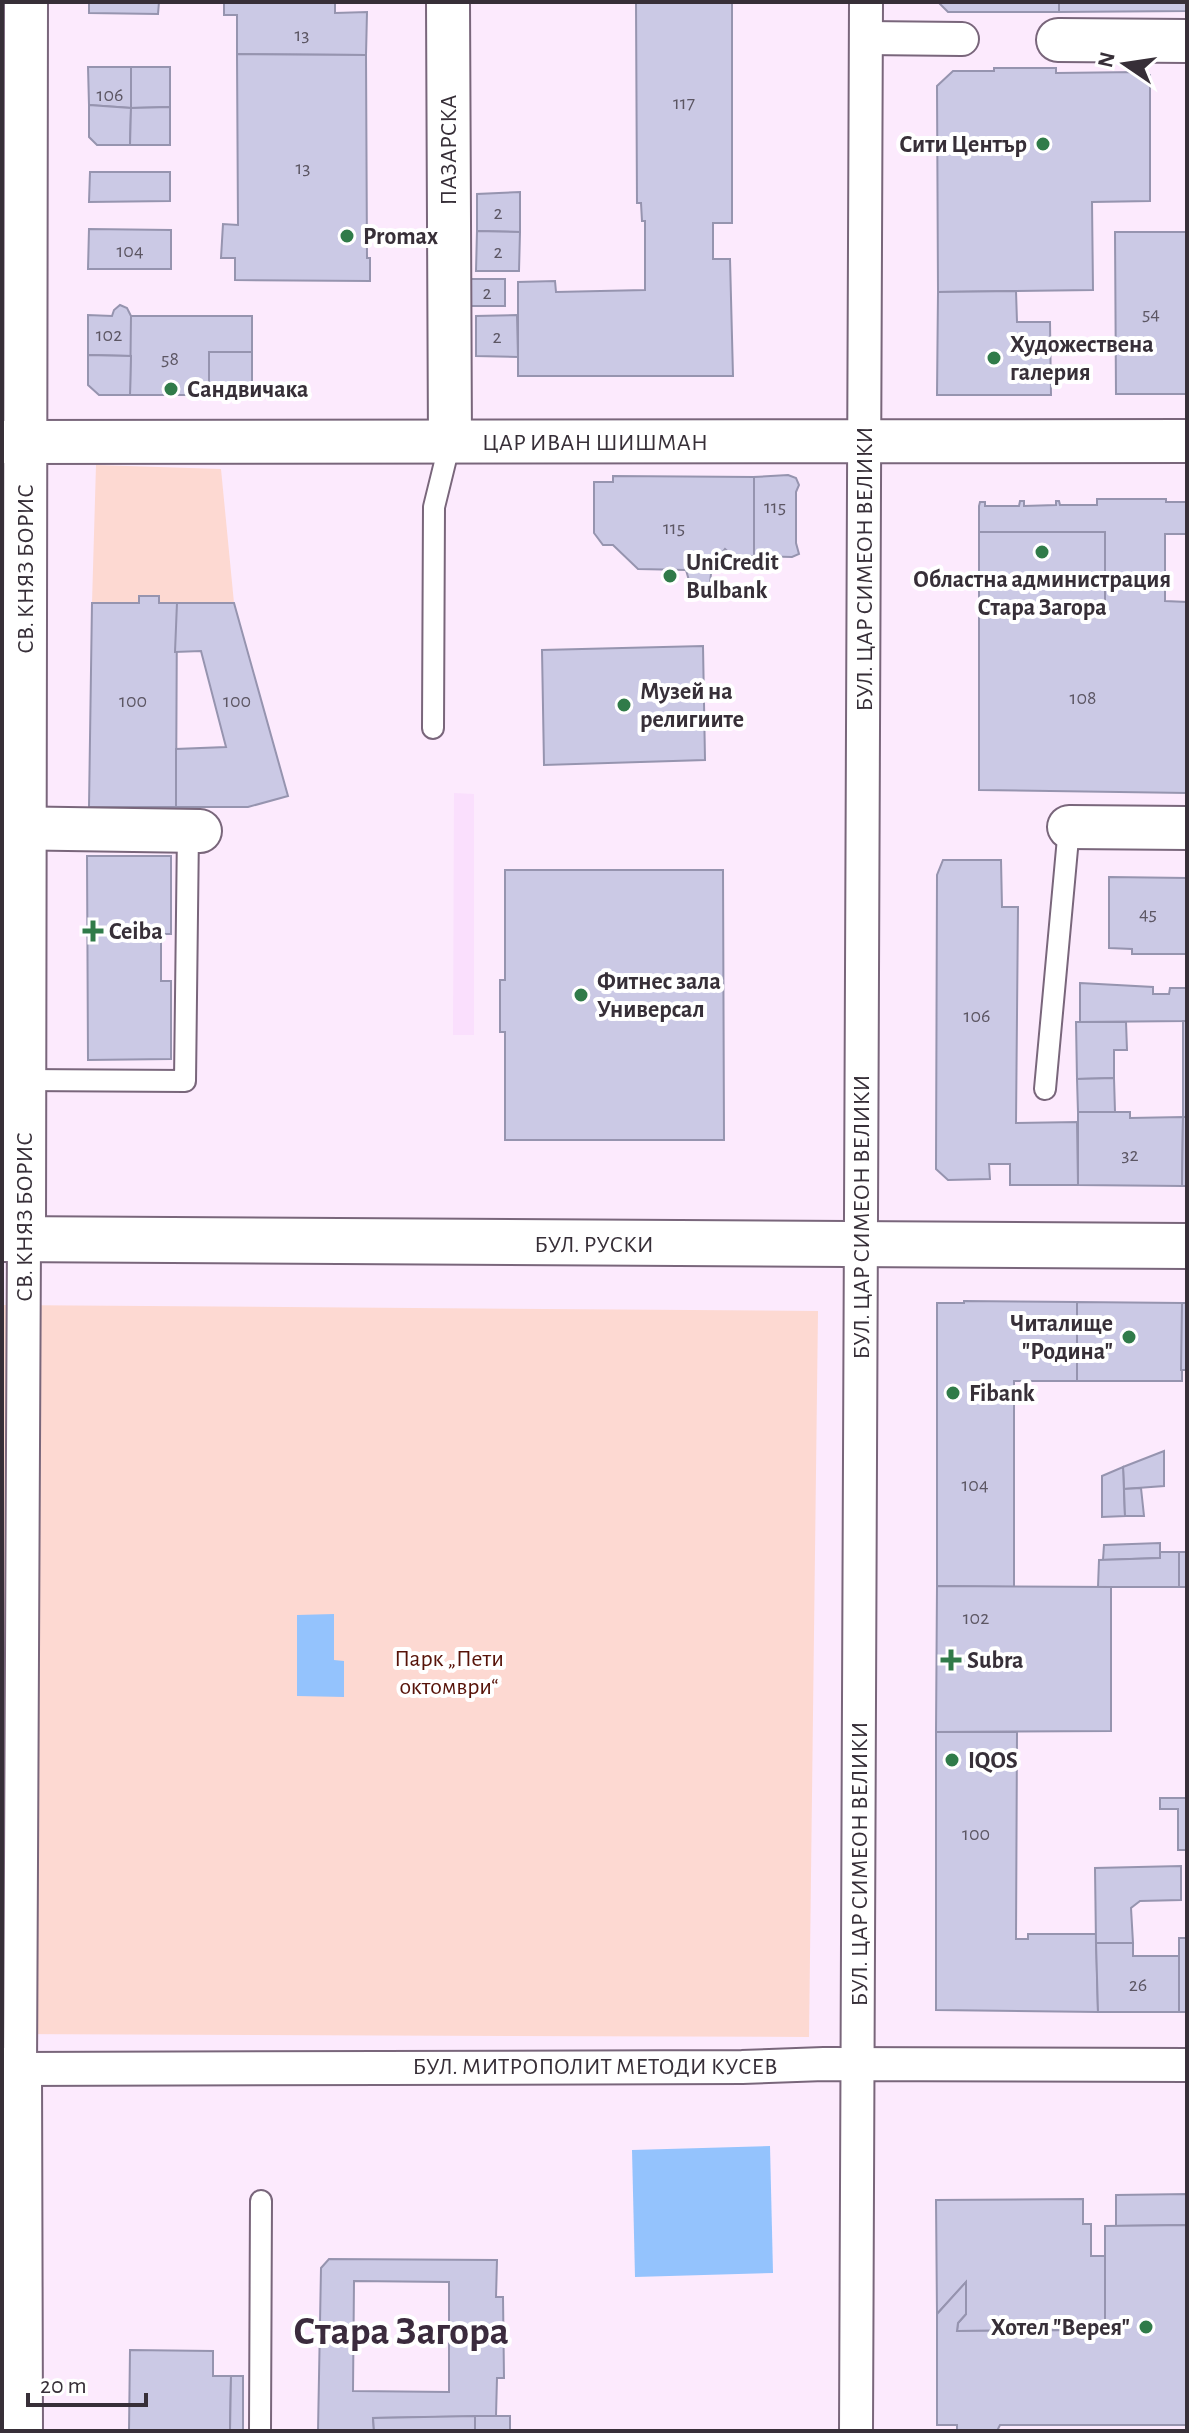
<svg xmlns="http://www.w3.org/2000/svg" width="1189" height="2433" viewBox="0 0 1189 2433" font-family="'Alegreya Sans',sans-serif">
  <rect width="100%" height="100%" fill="#fceafd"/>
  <path fill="#fadffd" d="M454,793L474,794V1035H453Z"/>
  <g fill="#fdd9d2">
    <path d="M96,465L221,469L234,603H159V596H140L139,603H92Z"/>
    <path d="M2,1305L818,1311L809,2037L2,2034Z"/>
  </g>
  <g fill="#94c3fd">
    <path d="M334,1614V1660L344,1661V1697L297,1696V1615Z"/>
    <path d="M770,2146L773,2273L635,2277L632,2150Z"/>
  </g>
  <g fill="#cbc9e5" stroke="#9694af" stroke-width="2" fill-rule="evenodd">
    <path d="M89,2H159L158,14L89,13Z"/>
    <path d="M224,2H335V13L367,12L366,55L237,54V15H224Z"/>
    <path d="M636,2H732V223H713V259H730L733,376H518V282L555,281L556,292L645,290V221H642L641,203H637Z"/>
    <path d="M1059,2V12H948L938,2Z"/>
    <path d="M1059,2H1187V11L1059,12Z"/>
    <path d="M237,54L366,55L367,258H370V281L235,280V258H221L223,224L238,225Z"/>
    <path d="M88,67H131V108L89,105Z"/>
    <path d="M131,67H170V107L131,108Z"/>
    <path d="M994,68H1056V73L1137,72L1138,75H1150V201L1092,202L1093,290L938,292L937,86L953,71H994Z"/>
    <path d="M89,105L131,108L130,145H97L89,137Z"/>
    <path d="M170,107V145H130L131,108Z"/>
    <path d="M90,172H170V201L89,202Z"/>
    <path d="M520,192V232L477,231V194Z"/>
    <path d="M89,229L171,230V269H88Z"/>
    <path d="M477,231L520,232L519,271H476Z"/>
    <path d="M1115,232H1187V394H1116Z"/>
    <rect x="468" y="279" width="37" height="27"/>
    <path d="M1016,291L1017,322H1050L1051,395H937L938,292Z"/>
    <path d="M120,305L127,308L131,316V356L88,355V315L112,316L114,310Z"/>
    <path d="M517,315L518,357L476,356V316Z"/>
    <path d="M131,316H252V352H209L210,395H130Z"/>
    <path d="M209,352H252V394L209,393Z"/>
    <path d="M88,355L131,356L130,395H99L88,385Z"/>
    <path d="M788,475L796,478L799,485L796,492V543L799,554L792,557L754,556V477Z"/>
    <path d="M613,476L754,477V556H733L725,549L712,565L710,583L700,589L690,584L686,570L638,569L613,545H603L594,533V482H613Z"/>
    <path d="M1097,499H1166V502H1187V534H1165V601L1187,602V793L979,790V604H1105V532H979V506L980,502H985V506H1019L1020,501H1024V506L1056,505V501H1059L1060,505H1097Z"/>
    <rect x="979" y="532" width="126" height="72"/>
    <path d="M139,596H159V603H177L176,807H89L92,603H139Z"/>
    <path d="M177,603H234L288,796L248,807H176V749L226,747L201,651L175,652Z"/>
    <path d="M703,646L705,760L544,765L542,650Z"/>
    <path d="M87,856H171V934H161V981H171V1059L88,1060Z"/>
    <path d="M943,860H1001L1002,907H1018L1016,1123L1077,1122L1078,1185H1010V1164H989L990,1179L948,1180L936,1169L937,875Z"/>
    <path d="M505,870H723L724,1140H505V1032H500V980H505Z"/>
    <path d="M1109,877L1187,878V954H1132V949L1109,948Z"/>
    <path d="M1080,983L1153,987V994H1169L1170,988H1187V1021L1080,1022Z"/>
    <rect x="1183" y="1021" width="4" height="96"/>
    <path d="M1076,1022H1126L1127,1050H1114V1078L1077,1079Z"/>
    <path d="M1114,1078L1115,1112H1078L1077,1079Z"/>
    <path d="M1078,1112H1130V1118L1183,1117L1182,1186L1078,1185Z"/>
    <path d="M1183,1117H1187V1186H1182Z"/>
    <path d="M964,1301L1077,1302V1381H1014V1587L937,1586V1303H964Z"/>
    <path d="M1077,1302L1182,1303V1381H1077Z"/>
    <path d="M1182,1303H1187V1370H1181Z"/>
    <path d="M1164,1451V1486L1124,1489L1123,1467Z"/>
    <path d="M1123,1467L1125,1516L1102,1517V1476Z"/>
    <path d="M1141,1488L1144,1516H1125L1124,1489Z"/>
    <path d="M1160,1543V1558L1103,1560L1104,1545Z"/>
    <path d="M1160,1552H1179V1587H1098L1099,1560L1160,1558Z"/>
    <rect x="1179" y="1552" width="8" height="35"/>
    <path d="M937,1586L1111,1587V1731L936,1732Z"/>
    <path d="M936,1732H1017L1016,1939H1028V1934H1096L1098,2012L936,2010Z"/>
    <path d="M1160,1798H1187V1850H1178V1809H1160Z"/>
    <path d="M1181,1866V1900L1140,1901L1131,1908L1133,1943H1096L1095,1868Z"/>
    <rect x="1179" y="1938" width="8" height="74"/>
    <path d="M1096,1943H1133V1956H1179V2012H1098Z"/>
    <path d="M1187,2194V2225L1116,2226V2195Z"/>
    <path d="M1083,2199V2224H1091V2256H1105V2330L957,2331L958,2323L966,2314V2282L937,2314L936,2200Z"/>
    <path d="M1187,2225V2425H1000L997,2431H957V2425H937V2314L966,2282V2314L958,2323L957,2331L1105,2330V2226Z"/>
    <path d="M329,2259L497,2260L496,2297H503L504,2378H497L496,2416L373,2418L374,2431H318L321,2268ZM354,2281L449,2282V2392L353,2391Z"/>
    <path d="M130,2350L213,2351V2376H231L230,2431H129Z"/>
    <path d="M231,2376H243V2431H230Z"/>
    <path d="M475,2416V2431H374L373,2418Z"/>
    <rect x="475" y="2416" width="35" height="15"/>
  </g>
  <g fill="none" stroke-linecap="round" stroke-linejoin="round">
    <defs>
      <g id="service">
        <path d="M433,728L434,507L450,442"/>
        <path d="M24,1080L185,1081L188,830"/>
        <path d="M1045,1089L1069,827"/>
        <path d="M260,2431L261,2201"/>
      </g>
      <g id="pedestrian">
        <path d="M866,38L962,39"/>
        <path d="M24,1239L20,2069L742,2067L824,2064L1187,2065"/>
        <path d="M856,2431L866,2"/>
      </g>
      <g id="minor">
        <path d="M448,2L450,442"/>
        <path d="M1058,40L1187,41"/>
        <path d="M2,442L1187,441"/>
        <path d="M1069,827L1187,828"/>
        <path d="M2,828L200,831"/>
        <path d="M24,1239L26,2"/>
        <path d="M2,2069H20L21,2431"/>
      </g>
      <path id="tertiary" d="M2,1239L1187,1246"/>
    </defs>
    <use href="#service" stroke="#79667b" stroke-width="24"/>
    <use href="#pedestrian" stroke="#79667b" stroke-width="36"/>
    <use href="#minor" stroke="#79667b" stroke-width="46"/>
    <use href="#tertiary" stroke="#79667b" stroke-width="48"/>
    <use href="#service" stroke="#fff" stroke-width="20"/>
    <use href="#pedestrian" stroke="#fff" stroke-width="32"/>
    <use href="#minor" stroke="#fff" stroke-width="42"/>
    <use href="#tertiary" stroke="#fff" stroke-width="44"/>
  </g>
  <g fill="#307b49" stroke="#fff" stroke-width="3">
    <circle cx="1043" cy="144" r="8"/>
    <circle cx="347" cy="236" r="8"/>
    <circle cx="994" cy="358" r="8"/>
    <circle cx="171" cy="389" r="8"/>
    <circle cx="1042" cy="552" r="8"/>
    <circle cx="670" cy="576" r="8"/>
    <circle cx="624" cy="705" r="8"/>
    <path d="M89 919h8v8h8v8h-8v8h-8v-8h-8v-8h8z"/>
    <circle cx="581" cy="995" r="8"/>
    <circle cx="1129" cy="1337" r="8"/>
    <circle cx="953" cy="1393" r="8"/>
    <path d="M947 1648h8v8h8v8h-8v8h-8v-8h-8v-8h8z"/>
    <circle cx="952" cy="1760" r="8"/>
    <circle cx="1146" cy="2327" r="8"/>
  </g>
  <g text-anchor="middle" stroke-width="8" stroke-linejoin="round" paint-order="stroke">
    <g font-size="20" fill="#5c5663">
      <text x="302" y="41">13</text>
      <text x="110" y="101">106</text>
      <text x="684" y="109">117</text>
      <text x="303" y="174">13</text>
      <text x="498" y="219">2</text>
      <text x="130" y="257">104</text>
      <text x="498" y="258">2</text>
      <text x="487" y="299">2</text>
      <text x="1151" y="320">54</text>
      <text x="109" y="341">102</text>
      <text x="497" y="343">2</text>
      <text x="170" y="365">58</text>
      <text x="775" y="513">115</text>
      <text x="674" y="534">115</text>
      <text x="1083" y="704">108</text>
      <text x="133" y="707">100</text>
      <text x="237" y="707">100</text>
      <text x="1148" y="920">45</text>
      <text x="977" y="1022">106</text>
      <text x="1130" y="1161">32</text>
      <text x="975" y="1491">104</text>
      <text x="976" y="1624">102</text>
      <text x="976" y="1840">100</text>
      <text x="1138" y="1991">26</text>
    </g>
    <g font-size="24" font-weight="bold" fill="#372f38" stroke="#fff" text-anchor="start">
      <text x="1027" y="152" text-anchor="end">Сити Център</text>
      <text x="363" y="244">Promax</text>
      <text x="1010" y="352">Художествена<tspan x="1010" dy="28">галерия</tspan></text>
      <text x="187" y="397">Сандвичака</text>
      <text x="686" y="570">UniCredit<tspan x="686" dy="28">Bulbank</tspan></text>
      <text x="1042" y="587" text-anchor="middle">Областна администрация<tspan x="1042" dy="28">Стара Загора</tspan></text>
      <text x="640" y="699">Музей на<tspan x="640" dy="28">религиите</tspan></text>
      <text x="109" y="939">Ceiba</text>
      <text x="597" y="989">Фитнес зала<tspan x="597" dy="28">Универсал</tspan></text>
      <text x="1113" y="1331" text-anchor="end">Читалище<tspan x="1113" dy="28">"Родина"</tspan></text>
      <text x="969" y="1401">Fibank</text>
      <text x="967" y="1668">Subra</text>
      <text x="968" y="1768">IQOS</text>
      <text x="1130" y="2335" text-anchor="end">Хотел "Верея"</text>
    </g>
    <g font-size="24" fill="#372f38" stroke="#fff">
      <text transform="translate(448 150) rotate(-90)" y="8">ПАЗАРСКА</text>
      <text x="595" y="450">ЦАР ИВАН ШИШМАН</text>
      <text transform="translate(25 569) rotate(-90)" y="8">СВ. КНЯЗ БОРИС</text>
      <text transform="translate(864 569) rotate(-90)" y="8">БУЛ. ЦАР СИМЕОН ВЕЛИКИ</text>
      <text transform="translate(24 1217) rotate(-90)" y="8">СВ. КНЯЗ БОРИС</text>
      <text transform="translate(861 1217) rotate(-90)" y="8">БУЛ. ЦАР СИМЕОН ВЕЛИКИ</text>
      <text x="594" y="1252">БУЛ. РУСКИ</text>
      <text transform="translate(859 1864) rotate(-90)" y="8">БУЛ. ЦАР СИМЕОН ВЕЛИКИ</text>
      <text x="595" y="2074">БУЛ. МИТРОПОЛИТ МЕТОДИ КУСЕВ</text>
    </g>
    <g font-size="24" fill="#571309" stroke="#fff">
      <text x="449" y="1666">Парк „Пети<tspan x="449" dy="28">октомври“</tspan></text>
    </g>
    <g font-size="40" font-weight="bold" fill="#3b2b3d" stroke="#fff">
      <text x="401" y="2344">Стара Загора</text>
    </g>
  </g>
  <rect width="1189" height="2433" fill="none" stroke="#372f38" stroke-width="8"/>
  <g transform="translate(1125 64) rotate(283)" stroke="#ffffff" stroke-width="6" paint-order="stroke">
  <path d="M0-6L14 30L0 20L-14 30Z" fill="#372f38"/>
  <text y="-12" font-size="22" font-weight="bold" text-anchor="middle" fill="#372f38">N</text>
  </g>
  <path d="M28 2393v12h118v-12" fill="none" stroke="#372f38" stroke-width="4"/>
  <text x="40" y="2393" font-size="24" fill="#372f38" stroke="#ffffff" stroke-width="6" paint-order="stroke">20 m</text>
</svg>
